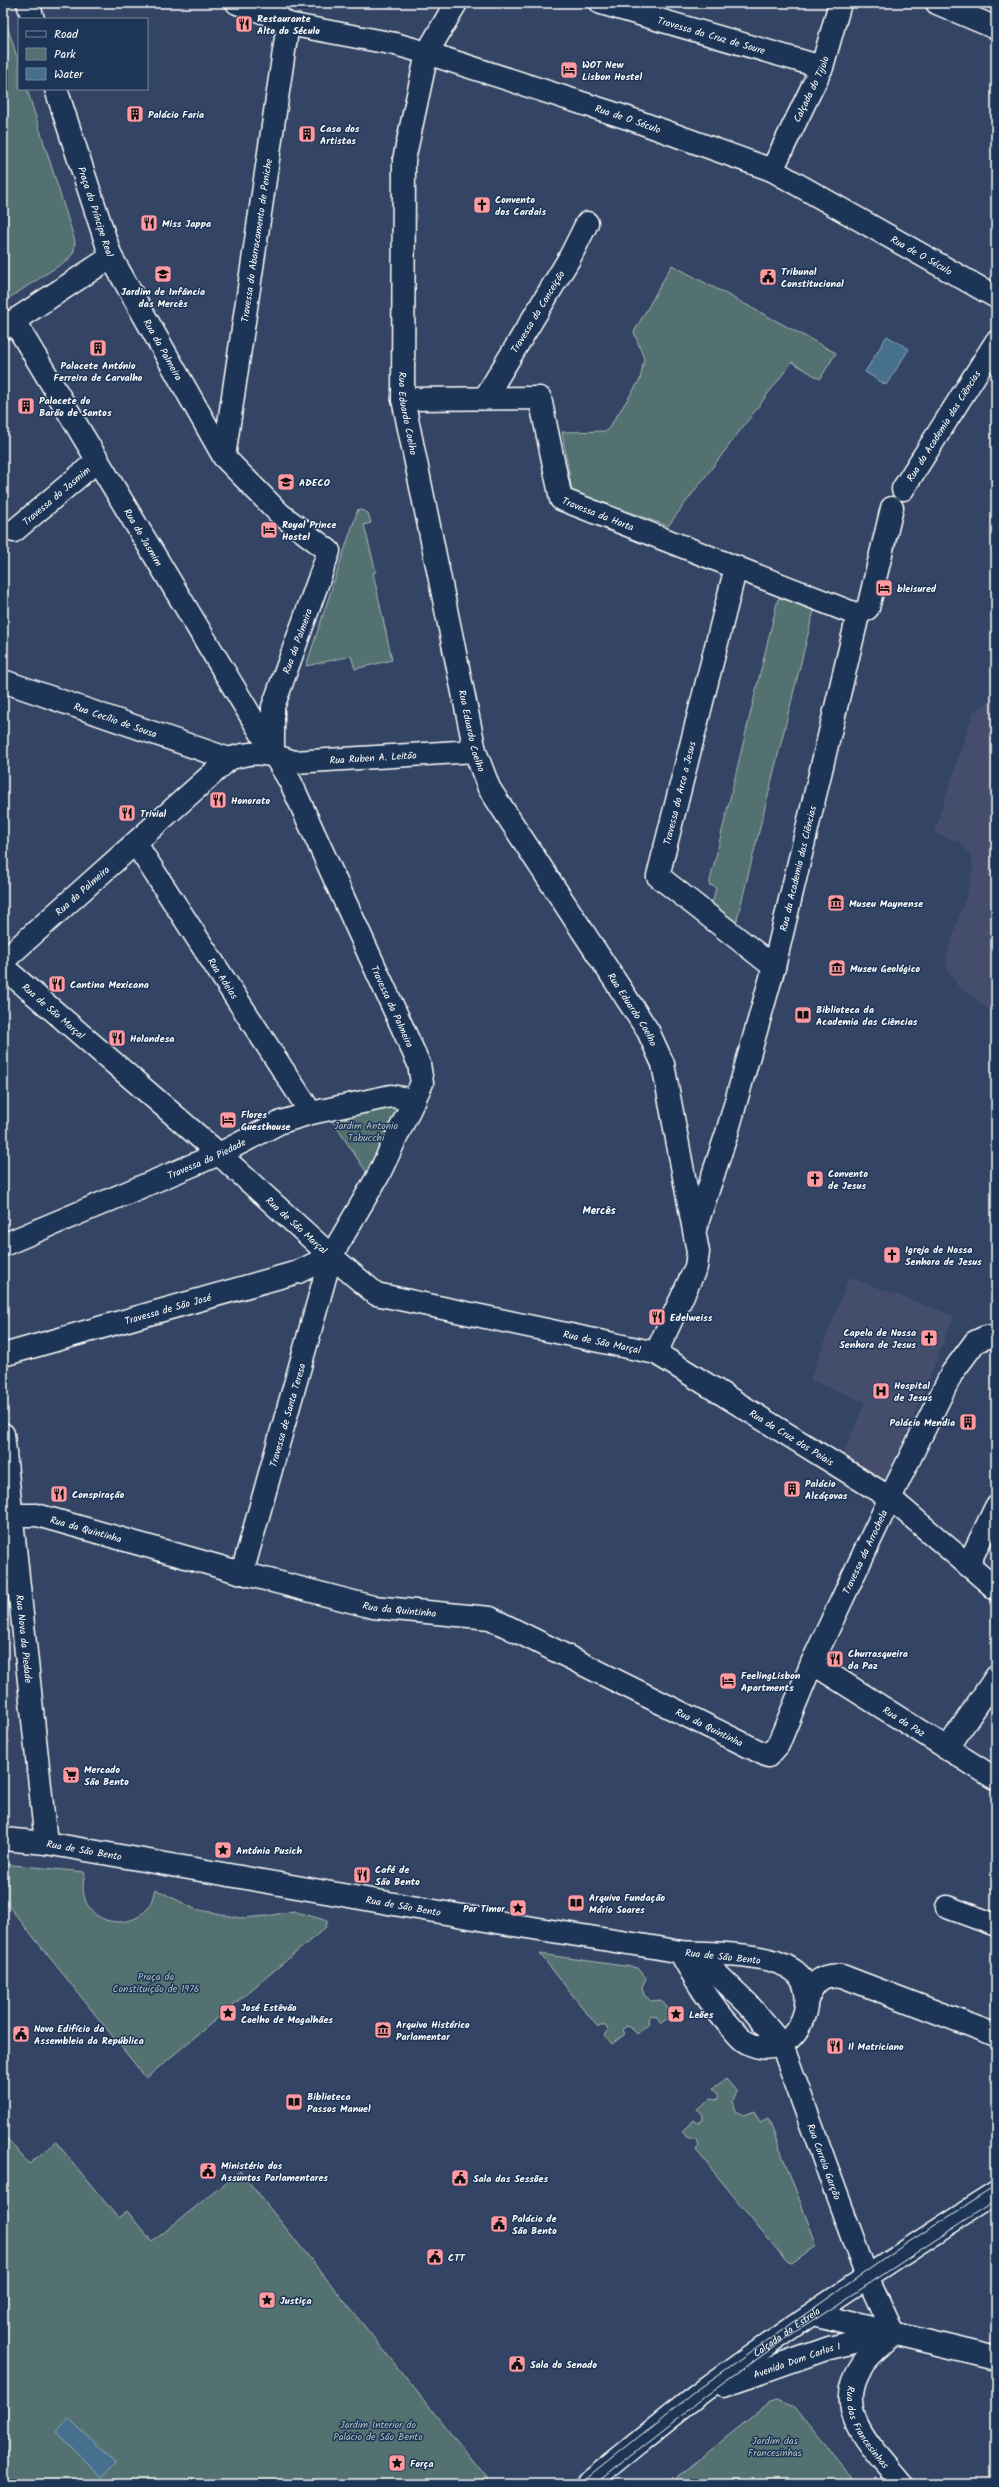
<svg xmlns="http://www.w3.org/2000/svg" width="999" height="2487" viewBox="0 0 999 2487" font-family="Kalam,sans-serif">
  <rect width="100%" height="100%" fill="#344464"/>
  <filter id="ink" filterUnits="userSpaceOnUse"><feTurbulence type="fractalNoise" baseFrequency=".025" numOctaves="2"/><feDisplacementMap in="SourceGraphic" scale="8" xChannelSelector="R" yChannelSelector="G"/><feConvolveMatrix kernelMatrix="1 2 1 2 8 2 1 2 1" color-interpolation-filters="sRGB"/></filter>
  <g filter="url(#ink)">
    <g fill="#444e6d">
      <path d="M996,699V1014L959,987L948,971L946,959L949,948L971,880L973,864L969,853L959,842L934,833L974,710Z"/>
      <path d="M849,1277L954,1316L886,1486L841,1460L865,1402L810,1380Z"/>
    </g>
    <g fill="#527170" stroke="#a8b8b8">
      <path d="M3,13L19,63V89H27L75,241L74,251L69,259L3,302Z"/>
      <path d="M672,265L836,353L820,379L792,362L668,526L572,491L562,432L607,431L640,380L644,359L634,332Z"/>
      <path d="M358,509L368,513L371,523L364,525L376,572L373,573L392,660L355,669L351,656L306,666Z"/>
      <path d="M784,597L814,610L736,924L701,899L713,901L716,887L709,885L778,599Z"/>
      <path d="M393,1104L398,1112L369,1176L329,1116Z"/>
      <path d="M3,1864L85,1872C83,1882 82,1890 85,1899C94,1927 133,1929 149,1907C152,1902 153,1895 155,1889L195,1909L240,1918L268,1916L293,1911L328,1921L325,1928L146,2078L3,1899Z"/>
      <path d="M540,1954L638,1968L646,1978L642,1987L644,1995L651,2001L661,2000L671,2012V2016L661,2023L656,2016L651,2015L648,2019L649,2024L637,2034L630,2027L626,2026L623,2030L625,2034L612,2044L605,2036L608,2031L606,2026H597Z"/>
      <path d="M726,2079L737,2092L733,2101L736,2111L744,2115L754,2111L760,2122L768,2118L816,2243L815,2247L792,2264L787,2262L696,2150L699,2146L697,2139H688L682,2131L694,2120L698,2123L703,2120V2116L697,2109L710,2099L717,2100L719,2096L713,2088Z"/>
      <path d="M3,2134L29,2164L56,2142L118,2218L127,2211L152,2242L240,2171L491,2484H3Z"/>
      <path d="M777,2400L792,2406L857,2484H669L770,2402Z"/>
    </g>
    <g fill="#466f8e" stroke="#90a9bb">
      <path d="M887,336L909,349L886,385L865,372Z"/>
      <path d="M69,2418L116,2464L102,2477L56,2432Z"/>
    </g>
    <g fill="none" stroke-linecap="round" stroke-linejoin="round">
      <defs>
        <g id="street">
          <path d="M28,3L33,19"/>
          <path id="s1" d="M237,3L279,18L288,24L395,44L427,53L628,118L772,170L996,297"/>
          <path id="s2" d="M456,3L427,53L404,160L403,399L475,751L489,788L648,1031L663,1064L698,1252L696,1267L656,1353"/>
          <path id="s3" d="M601,3L822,67"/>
          <path d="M937,3L996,28"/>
          <path id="s4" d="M56,89L111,257L224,457L280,514L329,551L273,707V752"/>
          <path id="s5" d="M772,170L822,67L840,3"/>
          <path id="s6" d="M14,321L291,783L419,1064L422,1083L378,1176L331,1256L242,1573"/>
          <path d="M3,328L111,257"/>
          <path id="s7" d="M485,398L569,259L587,223"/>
          <path id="s8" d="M403,399L540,398L561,499L858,615"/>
          <path id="s9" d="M224,457L288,24"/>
          <path id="s10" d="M903,489L996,342"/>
          <path id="s11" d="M14,531L98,460"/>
          <path d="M736,567L658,876L774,967"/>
          <path id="s12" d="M3,681L229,759"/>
          <path id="s13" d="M136,844L311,1113"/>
          <path id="s14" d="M3,961L229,759C254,750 269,753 294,762L475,751"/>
          <path id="s15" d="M3,967L219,1154L331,1256L376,1294L656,1353L890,1498L996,1589"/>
          <path id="s16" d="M695,1229L727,1133L774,967L858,615L868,608L892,508"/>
          <path id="s17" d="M3,1245L219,1154L281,1122L311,1113L391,1096L415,1100"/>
          <path id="s18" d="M3,1355L298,1272L331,1256"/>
          <path id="s19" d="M3,1434L46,1843"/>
          <path id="s20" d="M3,1515H37L242,1573L373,1607L490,1618L768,1756L778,1745L812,1663L890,1498L952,1373L975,1342L986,1337L996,1338"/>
          <path d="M968,1565L996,1507"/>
          <path id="s21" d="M812,1663L996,1779"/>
          <path d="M947,1749L996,1677"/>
          <path d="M947,1907L996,1925"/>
          <path d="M680,1952C711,1954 767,1952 793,1970C825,1991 796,2069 746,2042C740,2039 736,2032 731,2027C710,2004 695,1979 680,1952Z"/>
          <path d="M807,2000C813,1982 822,1973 842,1976L996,2035"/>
          <path id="s22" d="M893,2333C883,2343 871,2352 863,2363C829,2411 873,2448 902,2484"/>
        </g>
        <g id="secondary">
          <path id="s23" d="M3,1839L46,1843L514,1925L659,1948L680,1952L717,1974L748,2004L782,2045L865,2272L893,2333"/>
          <path d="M813,2314L996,2358"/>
          <path id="s24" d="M724,2385L829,2348L893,2333"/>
          <path id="s25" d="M587,2484C626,2453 663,2421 703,2391C798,2321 897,2256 996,2193"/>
        </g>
      </defs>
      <use href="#street" stroke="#fff" stroke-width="25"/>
      <use href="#secondary" stroke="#fff" stroke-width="25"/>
      <use href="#street" stroke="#1d3557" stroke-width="22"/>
      <use href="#secondary" stroke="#1d3557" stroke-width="22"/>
      <g stroke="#fff" stroke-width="1">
        <path d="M580,2484L697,2390L901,2247L996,2186"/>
        <path d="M595,2484L707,2395L781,2342L996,2200"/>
      </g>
    </g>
  </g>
  <defs>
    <symbol id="restaurant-square" viewBox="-11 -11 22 22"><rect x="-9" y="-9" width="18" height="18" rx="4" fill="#ff9aa2" stroke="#1d3557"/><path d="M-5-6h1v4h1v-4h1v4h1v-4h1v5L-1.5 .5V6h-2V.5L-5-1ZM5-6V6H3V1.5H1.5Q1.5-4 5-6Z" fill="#111"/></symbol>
    <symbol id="hotel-square" viewBox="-11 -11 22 22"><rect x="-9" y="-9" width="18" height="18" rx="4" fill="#ff9aa2" stroke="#1d3557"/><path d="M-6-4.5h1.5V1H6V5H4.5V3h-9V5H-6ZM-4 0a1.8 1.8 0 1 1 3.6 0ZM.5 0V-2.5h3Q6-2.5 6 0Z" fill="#111"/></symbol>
    <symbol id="building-square" viewBox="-11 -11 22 22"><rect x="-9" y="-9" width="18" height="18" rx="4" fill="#ff9aa2" stroke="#1d3557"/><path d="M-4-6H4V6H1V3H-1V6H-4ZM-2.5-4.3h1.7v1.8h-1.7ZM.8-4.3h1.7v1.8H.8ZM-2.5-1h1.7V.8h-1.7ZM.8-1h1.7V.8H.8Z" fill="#111"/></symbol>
    <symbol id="church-square" viewBox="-11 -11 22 22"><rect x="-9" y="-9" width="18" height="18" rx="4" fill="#ff9aa2" stroke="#1d3557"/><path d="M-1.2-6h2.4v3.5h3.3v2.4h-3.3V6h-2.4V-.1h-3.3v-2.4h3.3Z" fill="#111"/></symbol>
    <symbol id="school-square" viewBox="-11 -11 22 22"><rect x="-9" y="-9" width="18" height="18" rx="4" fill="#ff9aa2" stroke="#1d3557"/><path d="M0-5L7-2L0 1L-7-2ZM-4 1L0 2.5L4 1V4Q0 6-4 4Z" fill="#111"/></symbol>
    <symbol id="civic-square" viewBox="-11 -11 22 22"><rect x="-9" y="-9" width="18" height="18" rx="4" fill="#ff9aa2" stroke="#1d3557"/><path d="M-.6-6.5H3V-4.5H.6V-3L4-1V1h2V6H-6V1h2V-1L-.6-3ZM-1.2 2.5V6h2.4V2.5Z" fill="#111"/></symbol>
    <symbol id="museum-square" viewBox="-11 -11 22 22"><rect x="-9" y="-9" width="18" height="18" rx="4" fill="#ff9aa2" stroke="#1d3557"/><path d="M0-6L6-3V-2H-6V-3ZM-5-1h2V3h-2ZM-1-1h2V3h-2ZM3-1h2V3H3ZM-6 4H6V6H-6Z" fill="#111"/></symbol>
    <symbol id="library-square" viewBox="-11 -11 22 22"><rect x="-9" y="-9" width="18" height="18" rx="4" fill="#ff9aa2" stroke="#1d3557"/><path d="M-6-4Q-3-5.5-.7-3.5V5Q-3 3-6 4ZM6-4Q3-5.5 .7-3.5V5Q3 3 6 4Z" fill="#111"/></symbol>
    <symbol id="hospital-square" viewBox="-11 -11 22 22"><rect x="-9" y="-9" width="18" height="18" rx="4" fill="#ff9aa2" stroke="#1d3557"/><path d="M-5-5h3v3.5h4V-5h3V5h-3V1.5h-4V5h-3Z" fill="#111"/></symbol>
    <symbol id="supermarket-square" viewBox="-11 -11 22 22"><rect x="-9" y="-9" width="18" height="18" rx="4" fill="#ff9aa2" stroke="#1d3557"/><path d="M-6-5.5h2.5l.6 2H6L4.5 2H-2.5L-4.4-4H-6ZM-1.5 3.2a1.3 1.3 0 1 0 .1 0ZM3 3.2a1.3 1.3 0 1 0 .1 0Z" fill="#111"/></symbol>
    <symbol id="sight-square" viewBox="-11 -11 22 22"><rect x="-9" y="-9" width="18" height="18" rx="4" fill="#ff9aa2" stroke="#1d3557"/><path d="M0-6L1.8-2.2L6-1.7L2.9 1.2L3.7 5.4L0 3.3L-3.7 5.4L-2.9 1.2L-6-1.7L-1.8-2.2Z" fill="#111"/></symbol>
  </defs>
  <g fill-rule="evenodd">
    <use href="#restaurant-square" x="234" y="14" width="20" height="20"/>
    <use href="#hotel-square" x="559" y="60" width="20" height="20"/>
    <use href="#building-square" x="125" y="104" width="20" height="20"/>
    <use href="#building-square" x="297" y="124" width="20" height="20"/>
    <use href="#church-square" x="472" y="195" width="20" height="20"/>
    <use href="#restaurant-square" x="139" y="213" width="20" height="20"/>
    <use href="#school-square" x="153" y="264" width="20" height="20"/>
    <use href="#civic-square" x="758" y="267" width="20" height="20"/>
    <use href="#building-square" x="88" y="338" width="20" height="20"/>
    <use href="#building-square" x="16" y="396" width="20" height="20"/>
    <use href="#school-square" x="276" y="472" width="20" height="20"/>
    <use href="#hotel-square" x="259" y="520" width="20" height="20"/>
    <use href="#hotel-square" x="874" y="578" width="20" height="20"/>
    <use href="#restaurant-square" x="208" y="790" width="20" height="20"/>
    <use href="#restaurant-square" x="117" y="803" width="20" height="20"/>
    <use href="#museum-square" x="826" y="893" width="20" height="20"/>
    <use href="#museum-square" x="827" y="958" width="20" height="20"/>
    <use href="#restaurant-square" x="47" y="974" width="20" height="20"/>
    <use href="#library-square" x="793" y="1005" width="20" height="20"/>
    <use href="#restaurant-square" x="107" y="1028" width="20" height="20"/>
    <use href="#hotel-square" x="218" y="1110" width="20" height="20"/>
    <use href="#church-square" x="805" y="1169" width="20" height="20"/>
    <use href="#church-square" x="882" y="1245" width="20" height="20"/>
    <use href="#restaurant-square" x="647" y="1307" width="20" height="20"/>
    <use href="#church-square" x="919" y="1328" width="20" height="20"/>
    <use href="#hospital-square" x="871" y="1381" width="20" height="20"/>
    <use href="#building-square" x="958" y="1412" width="20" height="20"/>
    <use href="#building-square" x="782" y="1479" width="20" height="20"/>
    <use href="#restaurant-square" x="49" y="1484" width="20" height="20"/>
    <use href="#restaurant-square" x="825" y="1649" width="20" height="20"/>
    <use href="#hotel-square" x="718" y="1671" width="20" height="20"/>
    <use href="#supermarket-square" x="61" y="1765" width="20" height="20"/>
    <use href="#sight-square" x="213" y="1840" width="20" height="20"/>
    <use href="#restaurant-square" x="352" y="1865" width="20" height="20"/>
    <use href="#library-square" x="566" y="1893" width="20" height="20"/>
    <use href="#sight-square" x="508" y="1898" width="20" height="20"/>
    <use href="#sight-square" x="218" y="2003" width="20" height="20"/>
    <use href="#sight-square" x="666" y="2004" width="20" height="20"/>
    <use href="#museum-square" x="373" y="2020" width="20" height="20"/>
    <use href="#civic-square" x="11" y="2024" width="20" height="20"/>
    <use href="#restaurant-square" x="825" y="2036" width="20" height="20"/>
    <use href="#library-square" x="284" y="2092" width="20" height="20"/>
    <use href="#civic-square" x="198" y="2161" width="20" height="20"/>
    <use href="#civic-square" x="450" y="2168" width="20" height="20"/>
    <use href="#civic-square" x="489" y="2214" width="20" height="20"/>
    <use href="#civic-square" x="425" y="2247" width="20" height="20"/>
    <use href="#sight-square" x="257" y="2290" width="20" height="20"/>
    <use href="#civic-square" x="507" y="2354" width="20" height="20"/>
    <use href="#sight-square" x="387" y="2453" width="20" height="20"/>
  </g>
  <g text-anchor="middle" stroke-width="3" stroke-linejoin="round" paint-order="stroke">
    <g font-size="10" font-weight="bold" fill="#fff" stroke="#1d3557" text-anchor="start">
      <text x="257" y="22">Restaurante<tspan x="257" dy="12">Alto do Século</tspan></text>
      <text x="582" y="68">WOT New<tspan x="582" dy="12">Lisbon Hostel</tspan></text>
      <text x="148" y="118">Palácio Faria</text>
      <text x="320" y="132">Casa dos<tspan x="320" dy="12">Artistas</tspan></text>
      <text x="495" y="203">Convento<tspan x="495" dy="12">dos Cardais</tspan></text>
      <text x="162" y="227">Miss Jappa</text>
      <text x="781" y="275">Tribunal<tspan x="781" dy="12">Constitucional</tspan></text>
      <text x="163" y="295" text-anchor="middle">Jardim de Infância<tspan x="163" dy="12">das Mercês</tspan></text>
      <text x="98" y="369" text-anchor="middle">Palacete António<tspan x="98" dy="12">Ferreira de Carvalho</tspan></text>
      <text x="39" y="404">Palacete do<tspan x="39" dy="12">Barão de Santos</tspan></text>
      <text x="299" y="486">ADECO</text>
      <text x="282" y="528">Royal Prince<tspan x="282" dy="12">Hostel</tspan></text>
      <text x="897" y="592">bleisured</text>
      <text x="231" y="804">Honorato</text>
      <text x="140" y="817">Trivial</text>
      <text x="849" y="907">Museu Maynense</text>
      <text x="850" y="972">Museu Geológico</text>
      <text x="70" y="988">Cantina Mexicana</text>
      <text x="816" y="1013">Biblioteca da<tspan x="816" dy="12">Academia das Ciências</tspan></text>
      <text x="130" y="1042">Holandesa</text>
      <text x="241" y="1118">Flores<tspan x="241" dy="12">Guesthouse</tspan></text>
      <text x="828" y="1177">Convento<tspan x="828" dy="12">de Jesus</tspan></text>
      <text x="905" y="1253">Igreja de Nossa<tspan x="905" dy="12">Senhora de Jesus</tspan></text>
      <text x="670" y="1321">Edelweiss</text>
      <text x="916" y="1336" text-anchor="end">Capela de Nossa<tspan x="916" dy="12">Senhora de Jesus</tspan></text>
      <text x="894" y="1389">Hospital<tspan x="894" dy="12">de Jesus</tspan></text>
      <text x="955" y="1426" text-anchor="end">Palácio Mendia</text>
      <text x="805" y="1487">Palácio<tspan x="805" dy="12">Alcáçovas</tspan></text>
      <text x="72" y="1498">Conspiração</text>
      <text x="848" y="1657">Churrasqueira<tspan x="848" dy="12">da Paz</tspan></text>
      <text x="741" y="1679">FeelingLisbon<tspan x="741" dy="12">Apartments</tspan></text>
      <text x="84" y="1773">Mercado<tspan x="84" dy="12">São Bento</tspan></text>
      <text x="236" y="1854">Antónia Pusich</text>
      <text x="375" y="1873">Café de<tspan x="375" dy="12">São Bento</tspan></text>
      <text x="589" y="1901">Arquivo Fundação<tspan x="589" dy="12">Mário Soares</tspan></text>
      <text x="505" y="1912" text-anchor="end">Por Timor</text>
      <text x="241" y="2011">José Estêvão<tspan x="241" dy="12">Coelho de Magalhães</tspan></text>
      <text x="689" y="2018">Leões</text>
      <text x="396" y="2028">Arquivo Histórico<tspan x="396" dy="12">Parlamentar</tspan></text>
      <text x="34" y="2032">Novo Edifício da<tspan x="34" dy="12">Assembleia da República</tspan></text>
      <text x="848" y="2050">Il Matriciano</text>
      <text x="307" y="2100">Biblioteca<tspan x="307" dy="12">Passos Manuel</tspan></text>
      <text x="221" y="2169">Ministério dos<tspan x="221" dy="12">Assuntos Parlamentares</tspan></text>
      <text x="473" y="2182">Sala das Sessões</text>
      <text x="512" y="2222">Palácio de<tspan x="512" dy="12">São Bento</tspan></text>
      <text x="448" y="2261">CTT</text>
      <text x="280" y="2304">Justiça</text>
      <text x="530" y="2368">Sala do Senado</text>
      <text x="410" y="2467">Força</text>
    </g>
    <g font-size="10" fill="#fff" stroke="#1d3557">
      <text dy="4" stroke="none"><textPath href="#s3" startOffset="115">Travessa da Cruz de Soure</textPath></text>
      <text dy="4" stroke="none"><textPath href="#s5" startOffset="90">Calçada do Tijolo</textPath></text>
      <text dy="4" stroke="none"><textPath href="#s1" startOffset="409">Rua de O Século</textPath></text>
      <text dy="4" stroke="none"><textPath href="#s4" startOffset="129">Praça do Príncipe Real</textPath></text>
      <text dy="4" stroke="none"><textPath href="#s9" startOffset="219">Travessa do Abarracamento de Peniche</textPath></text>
      <text dy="4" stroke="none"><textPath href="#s1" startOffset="734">Rua de O Século</textPath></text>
      <text dy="4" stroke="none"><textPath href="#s7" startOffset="101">Travessa da Conceição</textPath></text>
      <text dy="4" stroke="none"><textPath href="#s4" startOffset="283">Rua da Palmeira</textPath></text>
      <text dy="4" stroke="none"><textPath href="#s2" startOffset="421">Rua Eduardo Coelho</textPath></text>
      <text dy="4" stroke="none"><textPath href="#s10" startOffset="75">Rua da Academia das Ciências</textPath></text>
      <text dy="4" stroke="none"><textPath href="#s11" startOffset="55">Travessa do Jasmim</textPath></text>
      <text dy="4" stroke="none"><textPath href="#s8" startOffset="280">Travessa da Horta</textPath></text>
      <text dy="4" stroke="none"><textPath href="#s6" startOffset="252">Rua do Jasmim</textPath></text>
      <text transform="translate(297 641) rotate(-70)" y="4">Rua da Palmeira</text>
      <text dy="4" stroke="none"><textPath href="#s12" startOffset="119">Rua Cecílio de Sousa</textPath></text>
      <text dy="4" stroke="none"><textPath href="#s2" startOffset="745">Rua Eduardo Coelho</textPath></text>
      <text dy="4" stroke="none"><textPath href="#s14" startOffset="449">Rua Ruben A. Leitão</textPath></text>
      <text transform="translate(679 793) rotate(-76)" y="4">Travessa do Arco a Jesus</text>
      <text dy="4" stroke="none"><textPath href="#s16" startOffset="375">Rua da Academia das Ciências</textPath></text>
      <text dy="4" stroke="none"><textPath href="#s14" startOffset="106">Rua da Palmeira</textPath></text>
      <text dy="4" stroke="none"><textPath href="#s13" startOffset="160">Rua Adelas</textPath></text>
      <text dy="4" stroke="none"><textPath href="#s6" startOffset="784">Travessa da Palmeira</textPath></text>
      <text dy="4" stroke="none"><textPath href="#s2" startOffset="1069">Rua Eduardo Coelho</textPath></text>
      <text dy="4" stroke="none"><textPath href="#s15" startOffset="67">Rua de São Marçal</textPath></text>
      <text dy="4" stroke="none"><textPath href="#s17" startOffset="221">Travessa da Piedade</textPath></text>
      <text dy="4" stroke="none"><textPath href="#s15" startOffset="391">Rua de São Marçal</textPath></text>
      <text dy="4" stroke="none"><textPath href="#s18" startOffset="171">Travessa de São José</textPath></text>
      <text dy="4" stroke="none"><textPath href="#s15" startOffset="727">Rua de São Marçal</textPath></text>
      <text transform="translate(287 1415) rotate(-74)" y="4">Travessa de Santa Teresa</text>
      <text dy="4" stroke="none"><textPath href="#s15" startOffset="942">Rua da Cruz dos Poiais</textPath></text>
      <text dy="4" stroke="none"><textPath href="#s20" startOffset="85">Rua da Quintinha</textPath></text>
      <text dy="4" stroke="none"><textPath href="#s20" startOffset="1037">Travessa da Arrochela</textPath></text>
      <text dy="4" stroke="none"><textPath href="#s20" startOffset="409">Rua da Quintinha</textPath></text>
      <text dy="4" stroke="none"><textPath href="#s19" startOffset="206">Rua Nova da Piedade</textPath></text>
      <text dy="4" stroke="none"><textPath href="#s21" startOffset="109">Rua da Paz</textPath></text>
      <text dy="4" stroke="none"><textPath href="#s20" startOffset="745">Rua da Quintinha</textPath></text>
      <text dy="4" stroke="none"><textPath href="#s23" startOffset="82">Rua de São Bento</textPath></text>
      <text dy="4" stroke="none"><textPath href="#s23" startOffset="406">Rua de São Bento</textPath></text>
      <text transform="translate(723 1956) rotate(6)" y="4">Rua de São Bento</text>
      <text dy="4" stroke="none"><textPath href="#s23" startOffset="950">Rua Correia Garção</textPath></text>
      <text dy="4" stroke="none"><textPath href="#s25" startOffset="251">Calçada da Estrela</textPath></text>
      <text dy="4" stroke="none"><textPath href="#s24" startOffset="77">Avenida Dom Carlos I</textPath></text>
      <text dy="4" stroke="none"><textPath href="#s22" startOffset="114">Rua das Francesinhas</textPath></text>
    </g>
    <g font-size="10" fill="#b1bfbf" stroke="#1d3557">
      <text x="366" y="1129">Jardim Antonio<tspan x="366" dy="12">Tabucchi</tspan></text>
      <text x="156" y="1980">Praça da<tspan x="156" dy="12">Constituição de 1976</tspan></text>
      <text x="378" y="2428">Jardim Interior do<tspan x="378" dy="12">Palácio de São Bento</tspan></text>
      <text x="775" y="2444">Jardim das<tspan x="775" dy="12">Francesinhas</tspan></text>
    </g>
    <g font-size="11" font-weight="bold" fill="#fff" stroke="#1d3557">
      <text x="599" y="1214">Mercês</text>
    </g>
  </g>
  <rect width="999" height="2487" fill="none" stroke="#1d3557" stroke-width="16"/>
  <rect x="8" y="8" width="983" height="2471" fill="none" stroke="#fff" stroke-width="1.5" filter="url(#ink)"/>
  <rect x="18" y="18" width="130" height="72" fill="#1d3557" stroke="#77869a"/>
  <rect x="26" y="31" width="20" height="6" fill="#1d3557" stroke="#77869a"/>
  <text x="54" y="38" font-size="12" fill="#ffffff">Road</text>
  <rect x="26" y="48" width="20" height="12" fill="#527170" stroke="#77869a"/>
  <text x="54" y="58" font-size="12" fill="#ffffff">Park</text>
  <rect x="26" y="68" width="20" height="12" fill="#466f8e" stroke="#77869a"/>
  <text x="54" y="78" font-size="12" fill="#ffffff">Water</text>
</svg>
